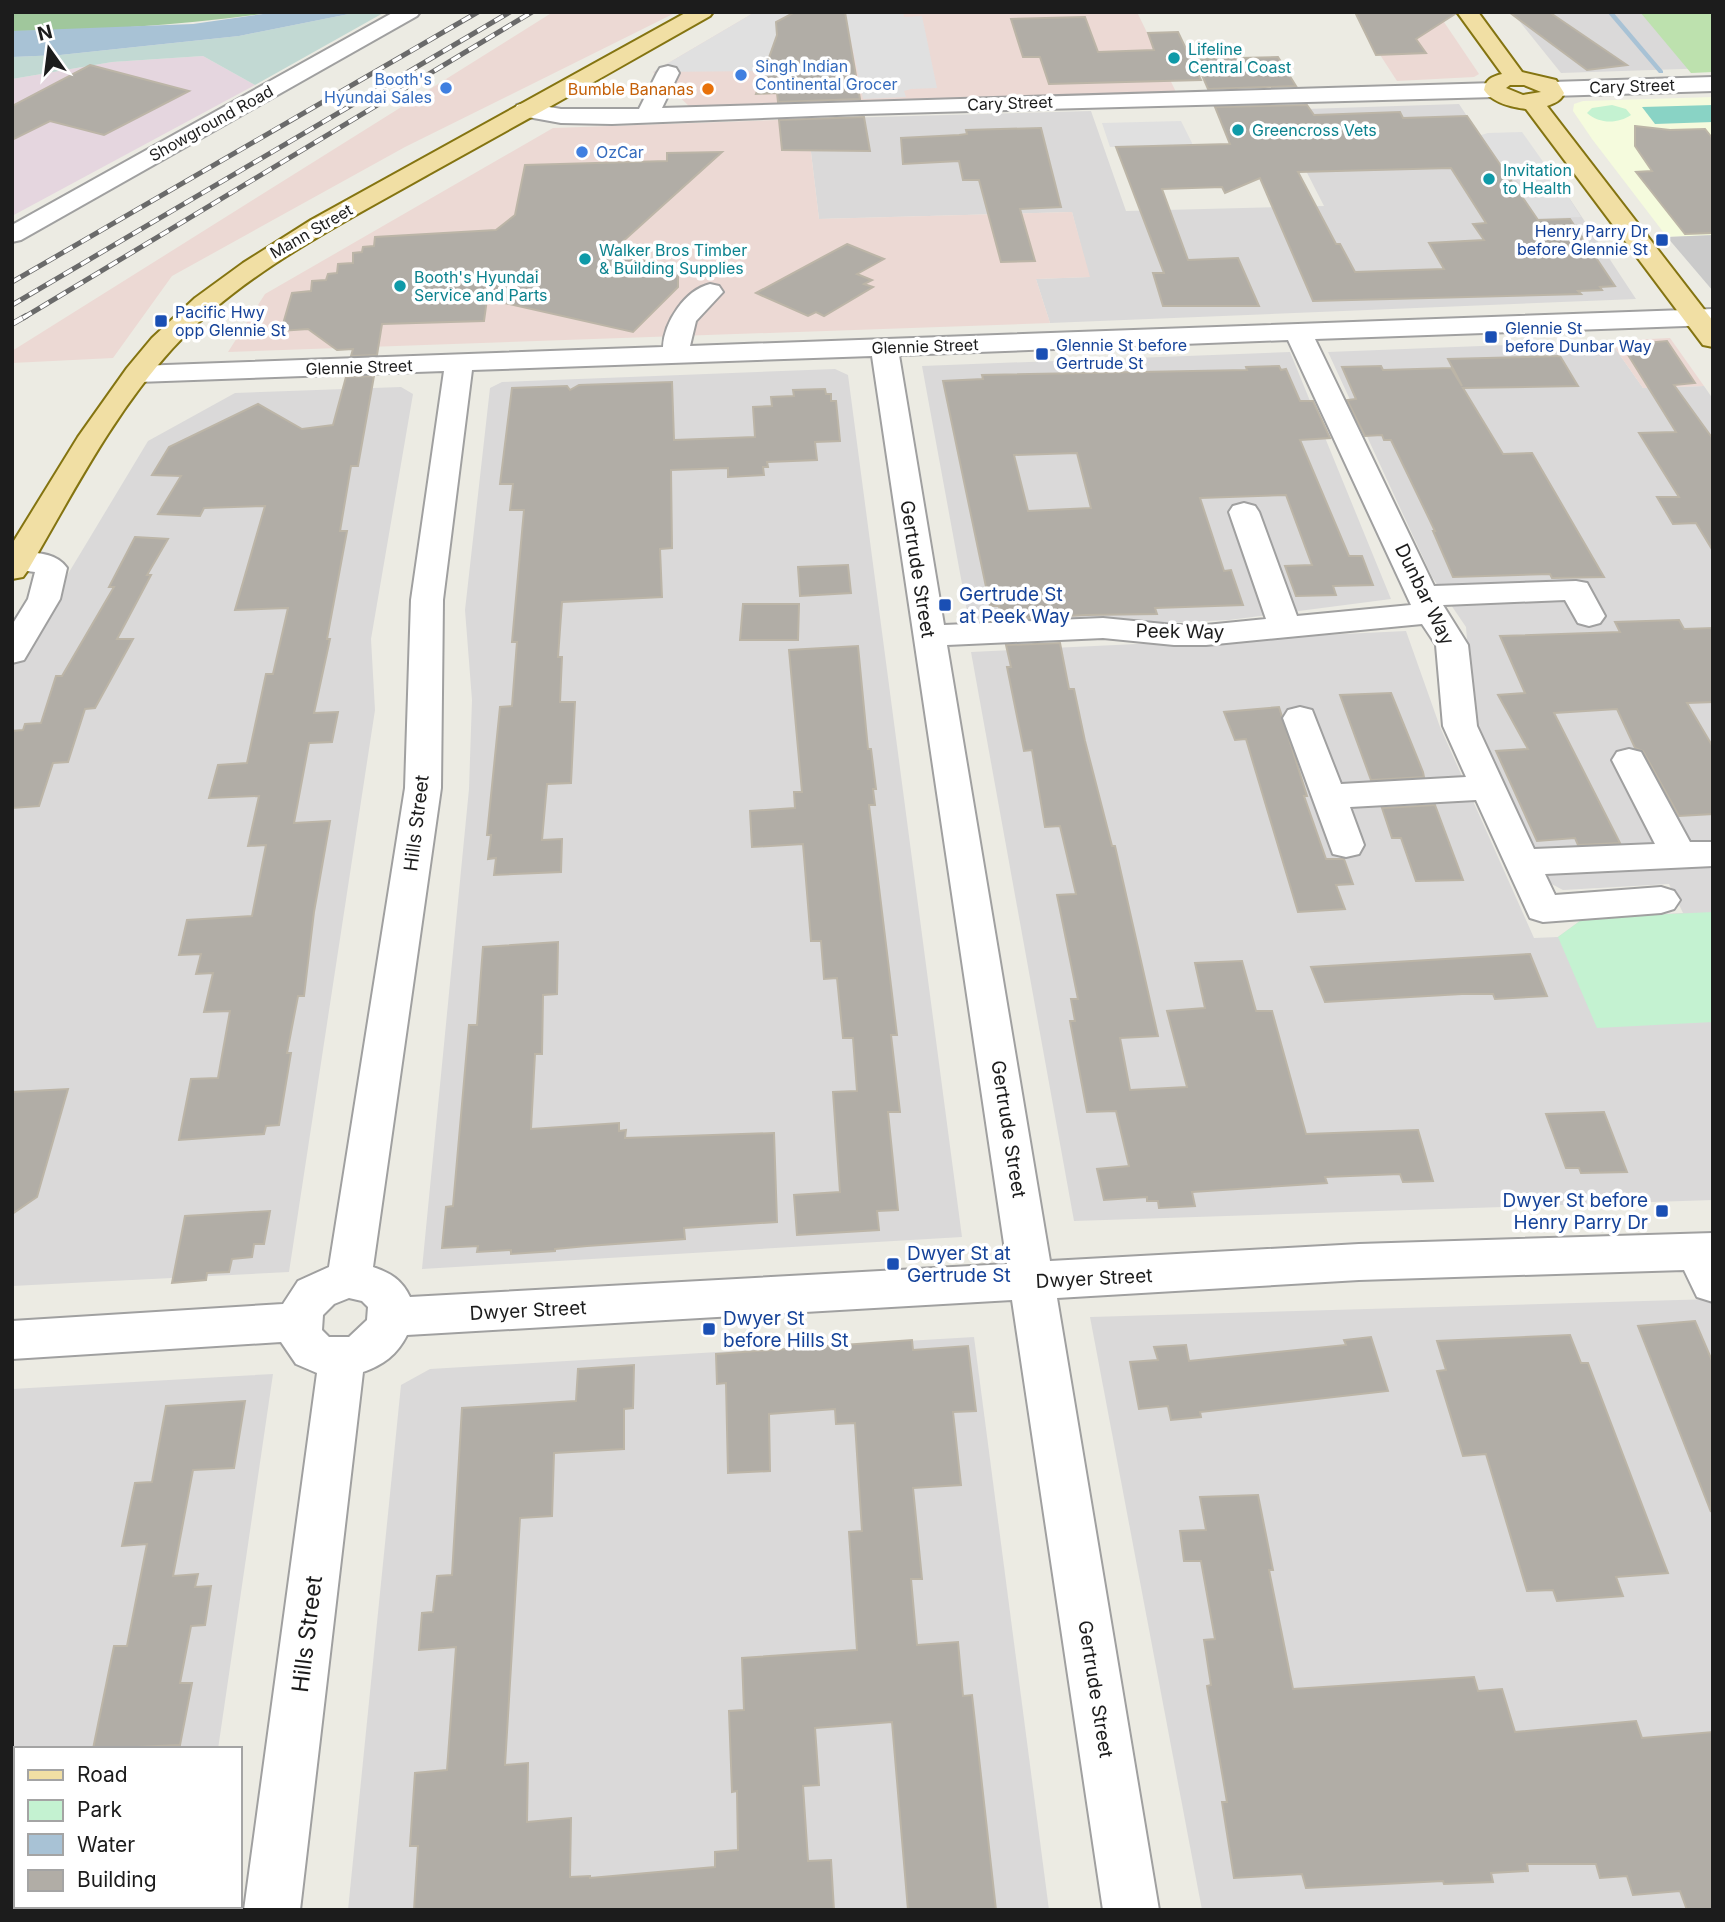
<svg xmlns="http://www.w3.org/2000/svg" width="1725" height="1922" viewBox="0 0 1725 1922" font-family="Inter,sans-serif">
  <rect width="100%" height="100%" fill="#ecebe3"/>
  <g fill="#dad9d9">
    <path d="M1512,12H1713V68L1561,73Z"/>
    <path d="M1459,104L1500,166L1546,169L1570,199L1636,299L1050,323L1036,279L1089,277L1072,212L819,219L807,119L1091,111L1126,211L1324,206L1275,110Z"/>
    <path d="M1610,341L1643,388L1704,386L1713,399V1200L1074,1221L971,652L1406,631L1440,727L1534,938L1558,937L1584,918L1683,913L1669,884L1563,890L1542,879L1474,726L1466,627L1432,577L1328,352Z"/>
    <path d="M1290,352L1391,599L1229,620L1168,623L1096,618L969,622L922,366Z"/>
    <path d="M835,369L848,375L962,1237L422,1269L469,789L472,700L465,610L490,388L502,382Z"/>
    <path d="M401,387L413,394L371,639L375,710L289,1272L12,1286V667L148,441L235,393Z"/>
    <path d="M1713,1299V1910H1202L1090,1317Z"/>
    <path d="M974,1337L1049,1910H348L401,1385L430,1369Z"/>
    <path d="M273,1374L218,1749H16V1906H195V1910H12V1389Z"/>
  </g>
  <g fill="#ecd9d4">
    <path d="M553,12H677L405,147L172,276L113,358L12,363V351Z"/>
    <path d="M755,12H1137L1176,92L691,108L653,72Z"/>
    <path d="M1444,22L1479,74L1474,77L1397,81L1360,24Z"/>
    <path d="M807,119L819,219L1072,212L1090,277L1036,279L1050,323L228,352L265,294L553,128Z"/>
    <path d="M1670,338L1704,386L1643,388L1610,341Z"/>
  </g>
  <path fill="#e5d6df" d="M203,56L255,85L12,216V79L112,62Z"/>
  <path fill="#f5fbdd" d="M1713,97V235L1667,237L1592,139L1573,111L1574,104L1583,101Z"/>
  <path fill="#cacaca" d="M1713,235V291L1667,237Z"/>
  <path fill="#bde1ae" d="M1640,12H1713V72L1691,73Z"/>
  <path fill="#a0c79c" d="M12,12H277C189,24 101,31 12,31Z"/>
  <path fill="#c2d9d3" d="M359,12H385L255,85L203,56L112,62L12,79V57L60,55L239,36Z"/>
  <g fill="#c4f2d1">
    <path d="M1612,105L1626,109L1631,115C1618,124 1599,124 1587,113L1592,108Z"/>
    <path d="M1713,912V1022L1597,1028L1558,937L1584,918Z"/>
  </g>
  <path fill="#89d3c5" d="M1713,105V122L1655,124L1642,107Z"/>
  <g fill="#e0e0e0">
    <path d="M755,12H794L776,21V68L772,71L653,72Z"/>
    <path d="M845,12H903L904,17L922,16L937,88L911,89L904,91L906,97L863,99Z"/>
    <path d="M1181,121L1193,145L1110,147L1102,123Z"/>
    <path d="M1522,132L1544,163L1509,165L1496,161L1478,136L1488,133Z"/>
    <path d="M1546,169L1564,190L1581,217L1524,219L1506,190L1522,189L1510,170Z"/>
  </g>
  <path fill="#a8c2d5" d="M277,12H359L239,36L60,55L12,57V31L193,24Z"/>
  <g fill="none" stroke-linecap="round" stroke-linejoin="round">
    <path fill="#a8c2d5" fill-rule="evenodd" d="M1607,12H1613L1663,71V73H1659Z"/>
  </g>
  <g fill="#b1ada6" stroke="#bcb5a7" stroke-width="2" fill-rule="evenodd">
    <path d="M795,12H845L860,99L778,102L777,93L756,94L777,35L776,22Z"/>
    <path d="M1355,12H1455V14L1416,39L1426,53L1376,55Z"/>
    <path d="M1509,12H1549L1627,65L1587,70Z"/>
    <path d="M1085,17L1098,52L1154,50L1148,33L1178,32L1201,80L1049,84L1040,57H1023L1011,19Z"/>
    <path d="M1278,57L1296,86L1208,89L1195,59Z"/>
    <path d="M90,65L189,91L104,135L50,121L12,140V106Z"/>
    <path d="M1307,105L1314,115L1400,112L1403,118L1467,116L1538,220L1570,219L1615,286L1600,287L1602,290L1578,291L1581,294L1313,301L1260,178L1225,193L1222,187L1162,189L1188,260L1238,258L1259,306H1163L1153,273H1164L1116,147L1230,144L1215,107ZM1451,168L1486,223L1473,224L1484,240L1429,243L1444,269L1355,272L1340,244H1336L1298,172Z"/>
    <path d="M864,117L870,151L782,150L779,120Z"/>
    <path d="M1635,126L1670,130L1705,129L1713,139V233L1685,234L1636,172L1652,171L1635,146Z"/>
    <path d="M1041,128L1061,207L1020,209L1035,261L1001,262L979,180H963L959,161L903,164L901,138L959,135L967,134L966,130Z"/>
    <path d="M722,152L610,253L663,265L678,274V287L633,332L487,299L484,321L382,324L377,355L351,356L353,349L337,350L308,329L281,331L292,293L311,291L312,281L326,280L328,274L337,273L338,264L353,263V253L362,252L363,247L374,246L375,237L496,230L515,215L525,165L667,161V153Z"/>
    <path d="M847,244L884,259L857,274L872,280L864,284L873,287L824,316L816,312L808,316L756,293Z"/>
    <path d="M1667,341L1695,383L1674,385L1713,439V551L1696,523L1673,524L1657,497H1679L1639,433L1676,432L1622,345Z"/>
    <path d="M1560,356L1578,386L1463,388L1503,454L1532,453L1604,577L1552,578L1550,574L1453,577L1433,531H1435L1391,440H1384L1382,435L1365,436L1347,400L1356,399L1342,367L1381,366L1383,370L1451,368L1462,386L1448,359Z"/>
    <path d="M1279,366L1281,370L1286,369L1300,401H1313L1330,438L1300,440L1349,556H1362L1373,585L1333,586L1336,595L1296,596L1285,566L1312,565L1286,495L1200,498L1224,571L1231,570L1243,605L1155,608L1157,614L1086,615L1001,620L999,606H990L943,381L983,379L982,375L1247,370L1246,367ZM1077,453L1091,508L1028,511L1014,455Z"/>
    <path d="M374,376L358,466H351L340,531H347L327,639H330L314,713L338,712L332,742L309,743L294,823L330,821L314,912L304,996H298L287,1053H291L279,1125L266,1126L264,1134L179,1140L191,1079L218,1078L230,1011L204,1012L213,973L196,974L201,954L179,955L187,920L252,916L266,845L248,846L259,796L209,798L218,765L247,763L266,674H273L288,608L235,610L265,506L204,508L200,516L158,514L181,476L152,475L169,447L258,404L302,429L333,425L346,377Z"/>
    <path d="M672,382L674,440L755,437L753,407L772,406L771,397L794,396L793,390L825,389L826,394H831V401H836L840,441L815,442L817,460L767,462L768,467H763L764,475L728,477V468L671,470L672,548L660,549L662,597L562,602L558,657H562L560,702H575L571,783L547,784L542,840L562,839L561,872L494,875L496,858L488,859L491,835H487L500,707L512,706L517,642H512L524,510H510L513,484H500L512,388L567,386L570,390L579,385Z"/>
    <path d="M135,537L168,539L147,575H151L117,639H133L95,708L85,709L68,762L53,763L39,806L12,808V731L23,730L25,724L41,723L56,676H62L114,587H109Z"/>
    <path d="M848,565L851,593L800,596L798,567Z"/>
    <path d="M743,604H799L798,640H740Z"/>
    <path d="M1679,620L1684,629L1713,628V702L1687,703L1713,747V814L1679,816L1643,751L1635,748L1617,709L1554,713L1620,843L1578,845L1575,838L1537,841L1496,751L1528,749L1498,695L1525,693L1500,636L1620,632L1615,622Z"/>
    <path d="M1060,643L1069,689H1074L1085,741L1112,846H1115L1158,1036L1120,1038L1130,1090L1187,1087L1167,1011L1205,1008L1195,963L1242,961L1256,1011H1272L1306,1134L1418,1130L1433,1181L1403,1182L1400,1174L1325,1177L1327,1183L1192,1192L1195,1206L1159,1208L1158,1201H1147V1197L1104,1200L1097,1169L1129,1166L1116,1111L1087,1112L1070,1021H1075L1071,999H1078L1057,895L1076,894L1060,826L1045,827L1032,750L1024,751L1007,667H1011L1006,645Z"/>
    <path d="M858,646L868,749H871L876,789H873L875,805H869L897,1035H891L900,1112H888L898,1210L877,1211L879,1230L797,1235L794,1195L840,1192L833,1092L857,1091L853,1038H843L837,978L824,979L821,941H811L803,844L752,847L750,811L795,808L794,792H802L789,650Z"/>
    <path d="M1391,693L1423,772L1424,777L1371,780L1340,695Z"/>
    <path d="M1279,707L1307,796H1304L1326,859H1344L1353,884L1336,885L1345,909L1298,912L1246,739L1235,740L1224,712Z"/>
    <path d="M1435,805L1463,880L1416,881L1401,838H1392L1382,808Z"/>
    <path d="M558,942L557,994L543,995L542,1054H535L531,1129L619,1123V1131L626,1130L625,1138L774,1133L777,1222L684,1228L685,1239L587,1246L555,1249V1251L511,1254V1250L477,1252L478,1246L442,1248L446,1207L453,1206L469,1025H477L483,947Z"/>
    <path d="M1530,954L1547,996L1495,999L1493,994H1462L1325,1002L1311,967Z"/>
    <path d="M68,1089L37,1197L12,1214V1092Z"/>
    <path d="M1604,1112L1627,1172L1581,1173L1579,1168H1566L1546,1114Z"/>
    <path d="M270,1211L264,1244H254L252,1257L232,1259L229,1272L207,1273L206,1280L172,1283L185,1216Z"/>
    <path d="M1695,1321L1713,1363L1711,1512L1638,1326Z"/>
    <path d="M1570,1335L1581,1363H1588L1668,1573L1616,1577L1623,1596L1557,1601L1553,1590L1527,1591L1486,1454L1463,1456L1437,1371L1446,1370L1437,1341Z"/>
    <path d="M1371,1337L1388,1391L1200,1412L1201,1417L1171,1420L1168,1406L1139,1409L1130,1362L1158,1360L1154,1347L1186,1345L1189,1361L1346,1345L1344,1340Z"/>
    <path d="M912,1340L913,1350L968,1346L976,1411L953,1412L961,1485L913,1488L922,1579H911L917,1645L958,1642L963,1696L972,1695L996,1910H908L892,1722L815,1728L819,1785L803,1786L808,1861L831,1860L834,1910H414L418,1846H410L415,1773L447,1770L456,1647L419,1650L422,1613L433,1612L437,1576L452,1575L462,1408L576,1401L578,1369L634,1365L633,1408L624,1409V1449L554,1453L552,1516L520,1518L505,1765L528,1763L527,1822L571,1818L570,1877L590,1876V1878L715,1867V1852L738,1850L737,1791L732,1792L729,1711L744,1710L742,1658L857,1650L849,1532L862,1531L855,1423L836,1424L835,1409L769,1414L770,1471L728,1473L726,1383L717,1384L716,1354Z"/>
    <path d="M245,1401L234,1468L193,1470L173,1576L198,1574L195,1587L211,1586L205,1625L191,1626L180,1683H192L180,1745L93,1749L114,1646H127L147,1544L122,1546L135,1483L152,1482L166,1406Z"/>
    <path d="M1258,1495L1273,1570H1269L1293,1689L1474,1677L1478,1691L1502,1689L1515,1732L1636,1721L1642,1738L1713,1732V1910H1687L1680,1891L1633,1895L1627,1876L1600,1878L1596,1864H1527L1528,1871L1491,1873L1493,1882L1444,1884L1443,1881L1306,1888L1302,1874L1234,1878L1222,1802H1227L1207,1686L1211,1685L1204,1640L1215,1639L1201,1561H1184L1180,1531L1206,1530L1200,1497Z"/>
  </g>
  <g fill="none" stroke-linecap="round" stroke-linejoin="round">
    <defs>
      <g id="minor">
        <path d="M394,12H420L417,16L21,240L12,242V225Z"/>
        <path d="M668,66L676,68L679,73L662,108L1495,83L1503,85L1506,90L1503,95L1495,97L862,114L612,124L561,123L517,115L514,110L517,105L525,103L561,109H639L657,73L660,68Z"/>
        <path d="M1713,77V91L1552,96L1544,94L1541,89L1544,84L1552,82Z"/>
        <path d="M710,284L719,286L723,292L696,321L690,346L1713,309V325L1315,339L1434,586L1576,581L1587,583L1605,616L1600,623L1589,626L1578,623L1565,600L1443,605L1468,645L1477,726L1534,849L1655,844L1612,760L1617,752L1629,749L1641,752L1690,842H1713V866L1545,874L1555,895L1661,887L1674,891L1680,900L1674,909L1661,913L1543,922L1530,918L1476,800L1350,807L1364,845L1359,854L1346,857L1333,854L1283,718L1288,710L1300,707L1312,710L1341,784L1466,777L1443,726L1436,645L1422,624L1206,645H1174L1103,638L947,645L1050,1261L1359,1244L1713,1233V1302L1697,1297L1684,1270L1359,1280L1057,1298L1159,1910H1103L1012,1300L407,1335C397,1355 383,1365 363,1372L300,1910H244L317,1373L296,1364L281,1342L12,1359V1321L283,1304L298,1281L329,1267L405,788L411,600L444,371L138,382L128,380L124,374L128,368L138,366L663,347C664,322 685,290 710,284ZM1288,340L1411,605L1297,616L1259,512L1255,506L1244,503L1233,506L1229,512L1266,619L1206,625H1174L1103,618L944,625L899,355ZM872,356L1007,1264L410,1297C402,1280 391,1273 373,1267L441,788L443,600L472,370ZM349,1298L362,1301L368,1307L367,1320L349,1337H329L322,1330L323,1315L334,1304Z"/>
        <path d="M18,552C36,553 56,552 67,568L60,599L24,660L12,663V625L28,599L35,572L12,569V553Z"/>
      </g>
      <g id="major">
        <path d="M687,12H713L710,16C617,69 523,122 429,174C339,225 243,272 172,349C113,414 72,495 28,570L23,577L12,579V544L78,437L127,368L152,338L195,298L243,263L311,220Z"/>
        <path d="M1457,12H1478L1522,72L1556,80L1564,93C1561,101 1555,103 1547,106L1713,321V347L1703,345L1526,109C1511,107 1493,103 1484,90C1486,79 1491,77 1502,74ZM1510,85H1524L1541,92L1523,95L1506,88Z"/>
      </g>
    </defs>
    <use href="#minor" stroke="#a0a0a0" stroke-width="4"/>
    <use href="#major" stroke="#847411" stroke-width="4"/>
    <use href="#minor" fill="#fff" fill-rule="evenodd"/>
    <use href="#major" fill="#f1dfa4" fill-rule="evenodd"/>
    <defs>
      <g id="rail-far1">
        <path d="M12,282L478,12"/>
        <path d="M12,305L510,12"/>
        <path d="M23,318L532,12"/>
      </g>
      <path id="rail" d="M12,324L26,316"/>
    </defs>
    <use href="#rail-far1" stroke="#6a6a6a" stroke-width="5"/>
    <use href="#rail" stroke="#6a6a6a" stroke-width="6"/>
    <use href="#rail-far1" stroke="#fff" stroke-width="3.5" stroke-dasharray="10" stroke-linecap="butt"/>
    <use href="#rail" stroke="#fff" stroke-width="4.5" stroke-dasharray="12" stroke-linecap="butt"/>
  </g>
  <g fill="#0f9aa8" stroke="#fff" stroke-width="2.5">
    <circle cx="1174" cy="58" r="7"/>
    <circle cx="1238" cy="130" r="7"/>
    <circle cx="1489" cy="179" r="7"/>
    <circle cx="585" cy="259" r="7"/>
    <circle cx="400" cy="286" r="7"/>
  </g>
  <g fill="#3f7fe0" stroke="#fff" stroke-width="2.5">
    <circle cx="741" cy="75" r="7"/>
    <circle cx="446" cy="88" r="7"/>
    <circle cx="582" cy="152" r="7"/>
  </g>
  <circle fill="#e8710a" stroke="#fff" stroke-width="2.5" cx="708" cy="89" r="7"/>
  <g fill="#1a4fb4" stroke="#fff" stroke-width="2.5">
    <rect x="1655" y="233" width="14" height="14" rx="3.5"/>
    <rect x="154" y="314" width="14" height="14" rx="3.5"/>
    <rect x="1484" y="330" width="14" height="14" rx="3.5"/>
    <rect x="1035" y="347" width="14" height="14" rx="3.5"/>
    <rect x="938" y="598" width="14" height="14" rx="3.5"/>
    <rect x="1655" y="1204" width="14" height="14" rx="3.5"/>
    <rect x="886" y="1257" width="14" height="14" rx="3.5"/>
    <rect x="702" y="1322" width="14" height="14" rx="3.5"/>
  </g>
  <g text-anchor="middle" stroke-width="7" stroke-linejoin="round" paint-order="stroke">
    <g font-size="16" fill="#0d838f" stroke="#fff" text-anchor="start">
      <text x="1188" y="55">Lifeline<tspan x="1188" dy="18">Central Coast</tspan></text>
      <text x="1252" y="136">Greencross Vets</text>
      <text x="1503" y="176">Invitation<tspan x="1503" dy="18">to Health</tspan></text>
      <text x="599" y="256">Walker Bros Timber<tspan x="599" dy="18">&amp; Building Supplies</tspan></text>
      <text x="414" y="283">Booth's Hyundai<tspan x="414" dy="18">Service and Parts</tspan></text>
    </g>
    <g font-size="16" fill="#366cbe" stroke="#fff" text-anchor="start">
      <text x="755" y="72">Singh Indian<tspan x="755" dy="18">Continental Grocer</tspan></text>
      <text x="432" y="85" text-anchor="end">Booth's<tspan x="432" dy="18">Hyundai Sales</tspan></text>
      <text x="596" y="158">OzCar</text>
    </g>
    <g font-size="16" fill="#1c1c1c" stroke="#fff">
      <text transform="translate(1632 86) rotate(-2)" y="6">Cary Street</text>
      <text transform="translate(1010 103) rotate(-2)" y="6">Cary Street</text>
      <text transform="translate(211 123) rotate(-29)" y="6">Showground Road</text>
      <text transform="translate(311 231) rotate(-30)" y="6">Mann Street</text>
      <text transform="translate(925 346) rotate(-2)" y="6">Glennie Street</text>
      <text transform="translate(359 367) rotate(-2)" y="6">Glennie Street</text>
    </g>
    <g font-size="16" fill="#c56008" stroke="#fff" text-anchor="end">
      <text x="694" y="95">Bumble Bananas</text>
    </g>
    <g font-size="16" fill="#164399" stroke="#fff" text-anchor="start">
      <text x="1648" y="237" text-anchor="end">Henry Parry Dr<tspan x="1648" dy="18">before Glennie St</tspan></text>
      <text x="175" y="318">Pacific Hwy<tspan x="175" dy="18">opp Glennie St</tspan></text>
      <text x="1505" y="334">Glennie St<tspan x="1505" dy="18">before Dunbar Way</tspan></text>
      <text x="1056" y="351">Glennie St before<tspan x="1056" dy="18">Gertrude St</tspan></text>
    </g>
    <g font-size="19" fill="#1c1c1c" stroke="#fff">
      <text transform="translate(918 569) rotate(81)" y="7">Gertrude Street</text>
      <text transform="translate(1425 594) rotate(64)" y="7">Dunbar Way</text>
      <text transform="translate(1180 631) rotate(1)" y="7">Peek Way</text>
      <text transform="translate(416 823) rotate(-83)" y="7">Hills Street</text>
      <text transform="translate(1009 1129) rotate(81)" y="7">Gertrude Street</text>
      <text transform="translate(1094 1278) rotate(-3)" y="7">Dwyer Street</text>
      <text transform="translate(528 1310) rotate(-3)" y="7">Dwyer Street</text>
      <text transform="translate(1096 1689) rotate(81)" y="7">Gertrude Street</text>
    </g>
    <g font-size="19" fill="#164399" stroke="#fff" text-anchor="start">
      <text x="959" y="601">Gertrude St<tspan x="959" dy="22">at Peek Way</tspan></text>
      <text x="1648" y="1207" text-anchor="end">Dwyer St before<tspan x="1648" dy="22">Henry Parry Dr</tspan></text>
      <text x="907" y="1260">Dwyer St at<tspan x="907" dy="22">Gertrude St</tspan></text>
      <text x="723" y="1325">Dwyer St<tspan x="723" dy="22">before Hills St</tspan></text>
    </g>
    <g font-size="23" fill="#1c1c1c" stroke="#fff">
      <text transform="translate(307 1634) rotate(-83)" y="8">Hills Street</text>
    </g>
  </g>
  <rect width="1725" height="1922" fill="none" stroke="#1c1c1c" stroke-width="28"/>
  <rect x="14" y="1747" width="228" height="161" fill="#ffffff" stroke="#a4a4a4" stroke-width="2"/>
  <rect x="28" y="1770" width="35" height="10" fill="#f1dfa4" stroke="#a4a4a4" stroke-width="2"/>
  <text x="77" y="1782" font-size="21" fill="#1c1c1c">Road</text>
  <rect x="28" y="1800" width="35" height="21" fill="#c4f2d1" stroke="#a4a4a4" stroke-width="2"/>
  <text x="77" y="1817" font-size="21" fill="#1c1c1c">Park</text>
  <rect x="28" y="1834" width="35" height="21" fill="#a8c2d5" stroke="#a4a4a4" stroke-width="2"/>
  <text x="77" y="1852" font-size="21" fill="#1c1c1c">Water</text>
  <rect x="28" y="1870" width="35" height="21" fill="#b1ada6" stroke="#a4a4a4" stroke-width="2"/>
  <text x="77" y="1887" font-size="21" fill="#1c1c1c">Building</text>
  <g transform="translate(49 49) rotate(346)" stroke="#ffffff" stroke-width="5" paint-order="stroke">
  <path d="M0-5L12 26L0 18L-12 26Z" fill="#1c1c1c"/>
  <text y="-10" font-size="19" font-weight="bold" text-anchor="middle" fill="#1c1c1c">N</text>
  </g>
</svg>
